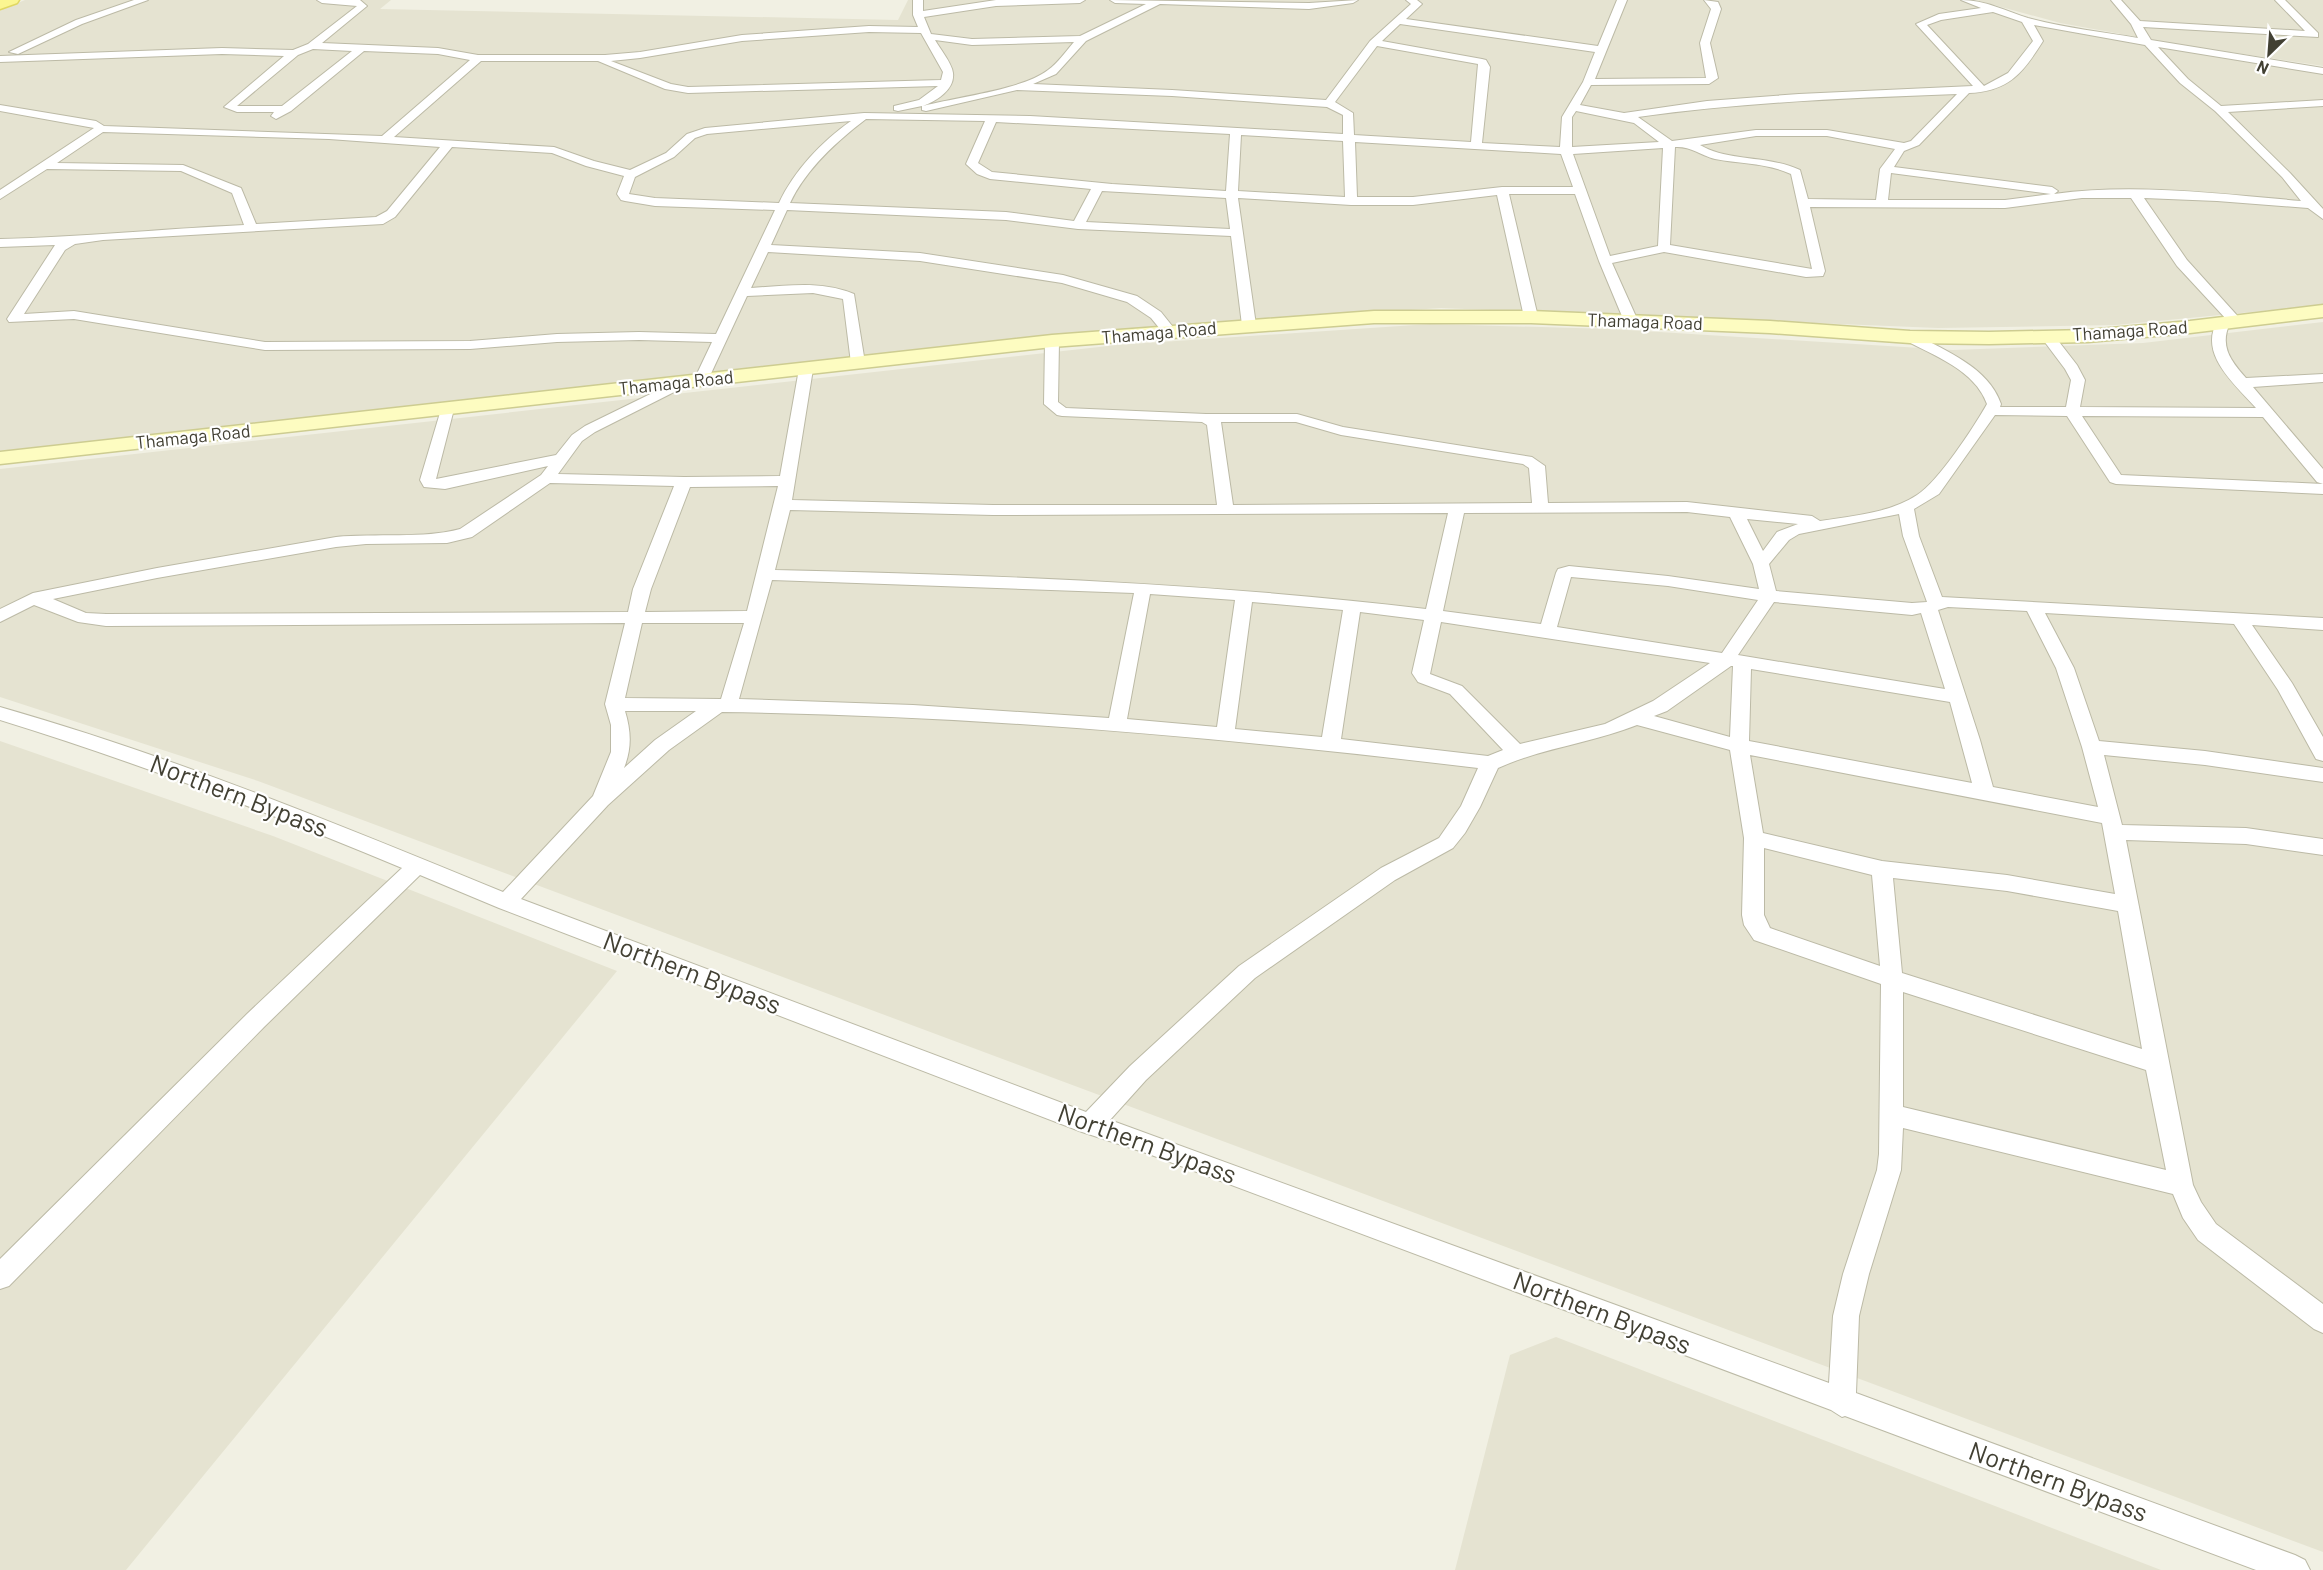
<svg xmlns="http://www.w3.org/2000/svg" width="2323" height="1570" font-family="Barlow,sans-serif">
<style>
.residential{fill:#e5e3d1}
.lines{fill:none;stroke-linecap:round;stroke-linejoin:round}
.minor-casing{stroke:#bcbaa6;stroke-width:2}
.secondary-casing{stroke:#cdcc91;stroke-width:3}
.primary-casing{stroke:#e0d762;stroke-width:3}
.minor{fill:#fff;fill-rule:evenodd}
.secondary{fill:#fdfcc1;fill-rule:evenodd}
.primary{fill:#fbf691;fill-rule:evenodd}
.labels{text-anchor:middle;stroke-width:4.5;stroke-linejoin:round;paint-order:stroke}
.far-street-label{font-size:18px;fill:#424033;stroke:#fff}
.near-street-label{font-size:26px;fill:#424033;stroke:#fff}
</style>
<rect width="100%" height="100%" fill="#f1f0e3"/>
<path class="residential" d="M25 0H391L380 9 898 20 908 0H1960L2047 26 2323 71V305L2116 325 1938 328 1441 308 1171 326 0 451V10Z
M1976 0H2323V66L2188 46 2060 23Z
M2323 322V1552L258 781 0 697V469L1117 345 1430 324 1611 329 1953 350 2143 343Z
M0 741 273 836 617 971 126 1570H0Z
M1556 1337 2161 1570H1455L1510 1355Z"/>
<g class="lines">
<g class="minor-casing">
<path id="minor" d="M134 0H148L82 24 18 54 9 52 76 20Z
M317 0H360L367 6 322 43 438 48 478 55H605L640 52 742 35 869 26 918 27 913 15V0H923V11L996 0H1085L1080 3 996 6 924 17 931 34 972 39 1080 36 1146 4 1115 3 1110 0 1309 3 1358 0 1353 3 1309 9 1160 4 1086 41 1056 74 1033 84 1172 90 1326 100 1370 41 1411 4 1406 0H1417L1422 4 1406 19 1598 46 1617 0H1627L1595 79 1706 78 1700 43 1711 9 1704 0 1718 2 1721 9 1710 43 1718 78 1709 84 1591 85 1580 105 1624 113 1707 101 1799 94 1973 86 1916 24 1939 14 1981 8 1961 0C1985 0 2006 11 2028 18 2064 28 2102 32 2138 38L2131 24 2111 0H2121L2140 21 2305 31 2275 0H2285L2318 33V37L2143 27 2151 40 2323 68V74L2158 47 2188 79 2221 106 2323 100V106L2228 112 2290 173 2323 209V219L2308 208 2217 201 2144 198 2187 260 2243 322 2236 326 2230 323C2219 346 2231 361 2246 378L2323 374V382L2253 387 2323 469V484L2317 482 2263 417 2082 416 2121 475 2323 484V494L2116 484 2110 482 2067 416 1995 415 1939 494 1914 509 1919 536 1942 597 2323 618V630L2252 625 2292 683 2323 737V761L2316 759 2278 690 2234 624 2045 613 2074 668 2099 741 2205 751 2323 768V782L2205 765 2104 755 2122 825 2246 828 2323 839V855L2246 844 2126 840 2193 1185 2201 1202 2216 1224 2323 1304V1333L2314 1329 2198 1240 2183 1218 2173 1194 1903 1128 1901 1170 1869 1274 1859 1316 1856 1393 2295 1555 2305 1560 2310 1570H2256L1845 1416 1842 1417 1831 1410 1146 1153 1082 1132 499 908 420 875 264 1027 9 1286 0 1289V1259L248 1013 402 868C270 813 136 762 0 720V707C172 756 338 824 503 892L593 796 611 752V725L605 704 625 623 106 626 78 622 34 605 0 622V609L33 593 157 568 336 537C375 533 424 539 460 529L541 475 548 466 445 489 424 487 420 480 442 406 447 405 454 409 436 479 556 455 572 435 585 426 681 379 686 380 688 383 686 386 595 432 582 441 558 474 684 477 780 476 799 369 806 365 813 369 792 500 993 505H1217L1207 425 1202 422 1062 416 1057 415 1044 404 1045 341 1052 337 1059 341 1058 402 1066 408 1206 414H1297L1343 427 1532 457 1545 466 1548 503 1687 502 1812 516 1820 521C1852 516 1890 513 1917 495 1938 482 1974 427 1987 404 1975 370 1934 356 1905 340L1903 337 1905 334H1915C1947 352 1988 367 2001 404L2000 407H2066L2071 380 2065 369 2041 337 2048 333 2053 334 2077 365 2085 380 2080 407 2256 408C2236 385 2197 354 2218 320H2227L2177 266 2131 198H2082L2005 208 1810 207 1825 271 1823 276 1806 277 1664 252 1612 263 1638 321 1631 325 1624 321 1599 261 1575 194H1509L1538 317 1531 321 1524 317 1497 195 1413 205H1351L1238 198 1256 325 1249 329 1242 325 1231 236 1078 229 1006 220 787 210 771 245 920 253 1063 275 1137 296 1161 312 1177 332 1175 335H1165L1151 318 1127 302 1062 283 920 261 768 252 751 288C786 286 821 280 854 294L865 363 858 367 851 363 843 299 813 293 747 296 708 380 701 384 694 380 712 342 639 340 557 342 470 349 265 350 74 319 9 322 7 319 55 245 0 247V239C81 237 162 229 244 225L232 193 181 171 47 169 0 199V190L94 128 0 111V105L96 121 104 126 382 136 470 60 438 54 364 51 291 111 276 119 271 116 274 112H237L224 107 284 56 222 54 0 62V56L222 48 293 50 308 44 357 6 322 3ZM1993 12 2022 22 2033 41 2008 73 1984 86 1927 25 1941 20ZM1400 24 1595 52 1583 82 1562 117 1560 147 1482 143 1490 67 1486 60 1482 59 1382 41ZM2034 25 2145 45 2180 83 2215 111 2282 177 2301 201C2220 194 2135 183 2054 194L2058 191 2052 187 1894 167 1904 151 1919 145 1969 93C2009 91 2023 73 2043 41ZM869 32 921 33 943 72 941 80 688 87 671 84 611 61 640 58 742 41ZM935 40 972 45 1074 42C1066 51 1058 63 1048 70 1022 90 956 97 923 106 936 101 955 90 953 73 952 63 940 49 935 40ZM1377 46 1478 64 1471 142 1354 135 1353 113 1335 102ZM313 49 352 51 282 106H237L298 55ZM481 61H598L665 89 688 93 938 86 919 100 894 106V110L898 111 922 106V110L926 111 1017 90 1172 96 1327 107 1343 115V134L1030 116 864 113 705 128 687 134 666 153 630 170 594 161 554 147 394 137ZM1957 94 1911 141 1904 143 1827 130H1756L1672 141 1638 117C1744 102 1850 98 1957 94ZM1576 111 1634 123 1659 142 1572 147V117ZM866 119 985 121 966 164 977 174 990 179 1091 189 1074 221 1006 212 790 203C806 169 837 141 866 119ZM851 121C822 141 794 171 779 203L655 198 629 194 635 177 674 157 695 138 707 134ZM996 122 1230 134 1226 191 1112 184 992 172 978 163ZM103 132 329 139 440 147 387 211 376 217 256 224 241 188 183 165 57 163ZM1241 135 1343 141 1345 197 1238 191ZM1756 136H1827L1895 149 1880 169 1876 200 1808 199 1800 170C1768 155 1729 162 1700 145ZM1355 142 1561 154 1573 187H1502L1413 197H1357ZM452 147 552 153 586 166 624 176 617 194 621 200 625 201 655 206 775 210 716 334 639 332 557 334 470 341 265 342 74 311 24 314 65 250 75 244 103 240 383 224 395 217ZM1675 147C1690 146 1700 155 1715 159 1741 164 1767 163 1791 174L1812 269 1670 245ZM1663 148 1658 246 1610 256 1573 154ZM1891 173 2051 194 2005 200H1888ZM1102 191 1226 198 1230 229 1086 222ZM1221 422H1296L1341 435 1523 464 1529 468 1532 503 1233 505ZM550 483 674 486 633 589 628 612 106 614 86 613 53 599 157 578 336 547 366 544 447 543 472 537ZM778 486 747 611 645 612 651 589 690 487ZM790 510 993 515 1448 513 1426 609C1210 583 993 575 775 570ZM1687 512 1730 517 1753 564 1759 589 1668 576 1569 566 1558 569 1556 573 1541 624 1443 611 1464 513ZM1899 514 1903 536 1927 602 1912 603 1776 591 1769 564 1789 540 1799 534ZM1747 519 1798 524 1777 532 1763 551ZM1571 577 1668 586 1758 600 1722 653 1557 627ZM772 580 1134 593 1109 718 913 705 739 699ZM1150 594 1235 600 1217 727 1127 719ZM1252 602 1343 610 1322 737 1235 729ZM1774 602 1912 615 1921 613 1945 689 1738 655ZM1948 607 2027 611 2056 668 2082 747 2098 807 1993 787 1980 740 1938 610ZM1360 612 1424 620 1412 673 1418 682 1450 694 1503 750 1488 756 1341 739ZM1441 622 1710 663 1653 701 1605 724 1520 744 1462 686 1430 674ZM642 623H744L721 699 625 698ZM1731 666H1733L1730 737 1654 716 1667 711ZM1751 669 1950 702 1972 783 1749 741ZM625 711H696L655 740 624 768C632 748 631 731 625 711ZM722 712C975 715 1227 738 1478 768L1461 806 1439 838 1381 868 1239 966 1130 1066 1086 1112 521 899 608 805 669 750ZM1637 725 1730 750 1744 838 1742 915 1744 925 1754 940 1881 984 1879 1154 1877 1170 1843 1274 1833 1316 1829 1383 1110 1120 1146 1080 1255 978 1395 880 1453 848 1465 833 1480 807 1498 768C1542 748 1592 743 1637 725ZM1750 755 2102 823 2115 894 2007 875 1882 861 1763 833ZM1764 848 1872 875 1880 966 1770 928 1764 915ZM1893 878 2007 891 2118 911 2142 1049 1902 973ZM1903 992 2146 1070 2166 1170 1903 1107Z"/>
</g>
<g class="secondary-casing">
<path id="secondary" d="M2323 305V317L2190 333 2088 342 1989 344 1910 343 1770 333 1531 323H1374L1052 347 0 464V452L1052 335 1374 311H1531L1770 321 1910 331 1989 332 2088 330 2190 321Z"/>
</g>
<g class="primary-casing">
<path id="primary" d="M0 0H19L17 3 0 9Z"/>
</g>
<use href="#minor" class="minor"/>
<use href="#secondary" class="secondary"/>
<use href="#primary" class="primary"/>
</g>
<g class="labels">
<g class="far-street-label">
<text transform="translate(1645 322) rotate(2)" y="6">Thamaga Road</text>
<text transform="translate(2130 331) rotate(-4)" y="6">Thamaga Road</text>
<text transform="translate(1159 333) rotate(-5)" y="6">Thamaga Road</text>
<text transform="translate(676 383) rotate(-6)" y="6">Thamaga Road</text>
<text transform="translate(193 437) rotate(-6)" y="6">Thamaga Road</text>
</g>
<g class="near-street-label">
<text transform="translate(239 796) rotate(21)" y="9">Northern Bypass</text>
<text transform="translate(692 973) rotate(21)" y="9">Northern Bypass</text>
<text transform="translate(1147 1144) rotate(20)" y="9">Northern Bypass</text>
<text transform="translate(1602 1313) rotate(21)" y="9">Northern Bypass</text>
<text transform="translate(2058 1482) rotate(20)" y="9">Northern Bypass</text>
</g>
</g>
<g transform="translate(2269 54) rotate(205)" stroke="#ffffff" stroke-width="4.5" paint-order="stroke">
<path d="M0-4.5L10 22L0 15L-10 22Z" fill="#424033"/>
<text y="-9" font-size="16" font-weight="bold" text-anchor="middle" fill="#424033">N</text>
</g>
</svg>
